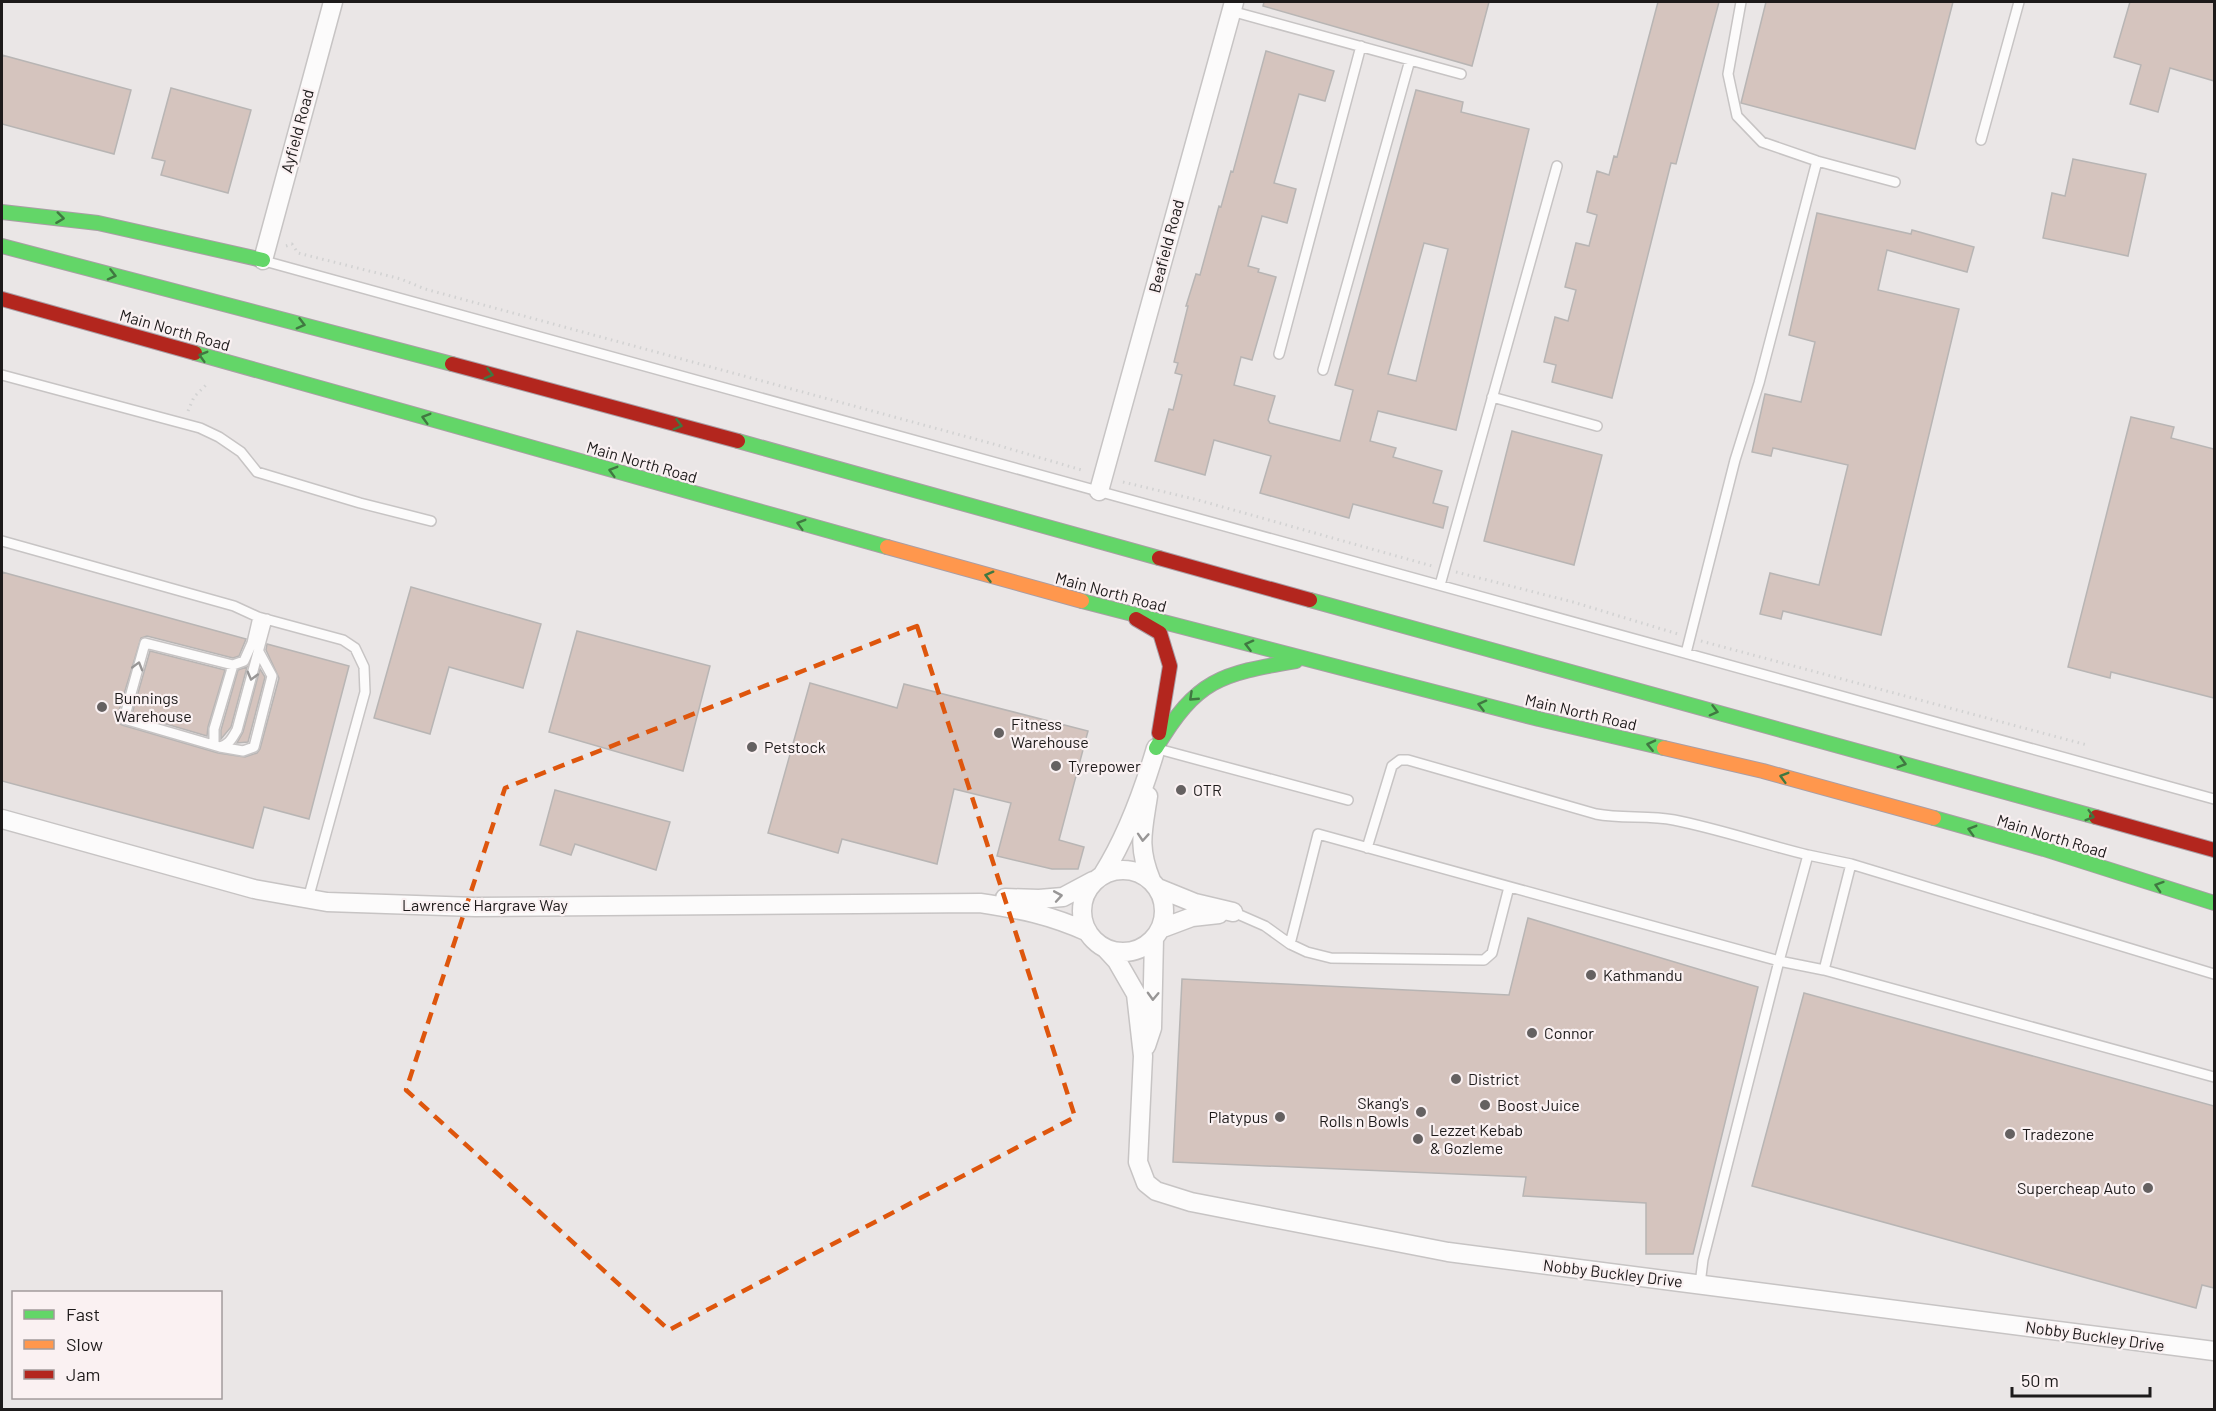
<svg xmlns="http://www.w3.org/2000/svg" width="2216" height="1411" font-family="Barlow,sans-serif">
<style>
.building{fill:#d5c4be;stroke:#b8b5b4;stroke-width:1.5;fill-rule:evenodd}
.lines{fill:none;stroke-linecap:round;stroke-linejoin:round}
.lane-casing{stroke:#c7c4c4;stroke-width:12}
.street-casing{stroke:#c7c4c4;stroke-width:21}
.fast-casing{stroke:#a99ea5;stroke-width:16}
.slow-casing{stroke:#a99ea5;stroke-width:16}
.jam-casing{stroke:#a99ea5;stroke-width:16}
.path{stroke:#d2d2d2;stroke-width:3;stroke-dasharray:1.5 4.5;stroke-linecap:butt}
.lane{stroke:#fcfbfb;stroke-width:9}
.street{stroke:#fcfbfb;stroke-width:18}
.fast{stroke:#63d668;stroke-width:14}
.slow{stroke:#ff974d;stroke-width:14}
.jam{stroke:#b3261e;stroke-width:14}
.oneway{stroke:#407841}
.oneway2{stroke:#989696}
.marked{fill:none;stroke:#de560d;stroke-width:4.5;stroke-dasharray:12 8;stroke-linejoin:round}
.poi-dot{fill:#656161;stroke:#faf1f2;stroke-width:2}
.labels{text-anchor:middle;stroke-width:4.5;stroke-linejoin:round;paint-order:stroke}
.street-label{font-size:16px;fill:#1d1a1a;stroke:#faf1f2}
.poi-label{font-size:16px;fill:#1d1a1a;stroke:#faf1f2;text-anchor:start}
</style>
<rect width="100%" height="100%" fill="#eae6e6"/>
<path class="building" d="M1264 2H1489L1472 66 1263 6Z
M1658 2H1719L1676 164 1671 163 1612 398 1552 382 1556 365 1544 362 1555 317 1568 321 1576 290 1565 287 1576 243 1589 246 1597 215 1587 212 1597 171 1609 175 1614 156 1617 157Z
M1766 2H1953L1915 149 1741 103Z
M2130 2H2214V81L2170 68 2158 112 2130 104 2141 65 2114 57Z
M1266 51 1334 71 1325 101 1299 94 1274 183 1296 189 1287 223 1262 216 1248 266 1259 269 1258 272 1276 277 1252 360 1241 357 1234 385 1275 396 1268 420 1270 423 1340 441 1353 390 1335 385 1416 90 1463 102 1461 112 1529 129 1456 430 1378 411 1370 441 1396 448 1393 457 1442 471 1433 503 1448 507 1443 528 1353 504 1349 518 1260 493 1271 456 1214 440 1205 475 1155 461 1169 409 1173 410 1182 375 1175 373 1178 363 1174 362 1188 306H1186L1196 274 1200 275 1219 206 1221 207 1231 171 1233 172ZM1424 243 1448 249 1416 381 1388 374Z
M2 55 131 90 114 154 2 124Z
M171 88 251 110 228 193 161 175 165 161 152 158Z
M2073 159 2146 174 2128 256 2043 238 2052 193 2065 196Z
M1817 213 1911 234 1912 230 1974 247 1967 272 1887 250 1878 290 1959 309 1881 635 1783 611 1781 619 1760 614 1770 573 1819 585 1848 465 1773 448 1771 456 1752 452 1765 394 1801 402 1815 342 1789 335Z
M2131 417 2174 427 2171 438 2214 449V698L2111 672 2110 678 2068 667Z
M1512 431 1602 455 1574 565 1484 541Z
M2 572 246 639 239 656 233 658 147 636 141 638 117 717 119 723 122 725 218 753 245 757 257 753 260 749 279 678 266 650 267 644 349 666 309 819 264 807 253 848 2 781Z
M411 587 541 624 523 688 449 667 430 734 374 718Z
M577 631 710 666 683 771 549 732Z
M150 651 225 670 208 727 207 736 132 714Z
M247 667 231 727 221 739V730L238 670Z
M260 669 265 677 248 742 237 743 243 732Z
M810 683 897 708 904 684 1088 731 1059 840 1084 847 1078 869H1052L997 856 1011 803 954 789 937 864 842 839 838 853 768 833Z
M555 790 670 822 656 870 575 844 571 855 540 845Z
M1528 918 1758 987 1693 1254H1646V1203L1523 1196 1526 1177 1173 1162 1182 979 1509 995Z
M1804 993 2214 1106V1288L2202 1285 2196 1308 1752 1186Z"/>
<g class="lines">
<g class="lane-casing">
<path id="lane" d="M1741 2 1728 74 1737 116 1762 142 1817 161 1895 182
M1231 11 1461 74
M1981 140 2019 2
M268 262 2214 799
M1279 354 1361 46
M1323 370 1410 60
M2 375 200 428 219 437 241 452 257 472 360 503 431 521
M1492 397 1597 426
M2 541 234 606 258 617 343 640 355 648 364 667 365 692 308 899
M1440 585 1557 166
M258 617 252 643 244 661 233 665 145 643 124 719 220 747C230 744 232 738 237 730L267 619
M1686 653 1735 460 1759 383 1817 161
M214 745V729L233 665
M220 747 243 751 254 747 272 676 259 652
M1162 750 1348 800
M1367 848 1392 766 1400 760H1408L1596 814C1622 819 1648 815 1674 820 1719 829 1763 844 1808 855
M1233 912 1265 926 1290 944 1318 834 1779 961 1703 1260 1700 1284
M1290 944 1307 952 1331 958 1484 960 1492 953 1509 887
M1824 970 1779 961 1808 855 1851 864
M2214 974 1851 864 1824 970 2214 1077"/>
</g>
<g class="street-casing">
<path id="street" d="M263 260 333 2
M1099 491 1234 2
M1148 796C1143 830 1137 846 1151 880
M2 819 254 889 327 902 475 907 980 903C1020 909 1050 915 1088 932
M1082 911a41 41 0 1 1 82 0a41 41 0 1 1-82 0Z
M1103 874C1127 836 1143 792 1156 748
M1158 888 1195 903 1233 912
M1005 898 1039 899 1063 897 1093 881
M1160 929 1192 917 1219 914
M1105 948 1117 961 1136 994 1143 1056 1138 1162 1146 1183 1156 1191 1191 1202 1448 1252 2214 1351
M1146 1046 1152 1028 1154 938"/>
</g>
<g class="fast-casing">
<path id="fast" d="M2 212 98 223 263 260
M2 246 452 364
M195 353 887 547
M738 441 1159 558
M1310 600 2096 817
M1082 601 1539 719 1664 748
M1156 748C1197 679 1220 674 1296 661
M1934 818 2044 849 2214 903"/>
</g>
<g class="slow-casing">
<path id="slow" d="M887 547 1082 601
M1664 748 1763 771 1934 818"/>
</g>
<g class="jam-casing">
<path id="jam" d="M2 299 195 353
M452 364 738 441
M1159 558 1310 600
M1136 619 1160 633 1170 666 1159 733
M2096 817 2214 850"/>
</g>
<path class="path" d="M286 246 292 244 298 253 401 279 425 289 997 445 1085 471
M188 411 194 397 208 383
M1123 482 1198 500 1432 566
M1456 572 1573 602 1678 634
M1701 641 2087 745"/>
<use href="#lane" class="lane"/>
<use href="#street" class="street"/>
<use href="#fast" class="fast"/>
<use href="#slow" class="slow"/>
<use href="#jam" class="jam"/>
</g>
<defs><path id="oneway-chevron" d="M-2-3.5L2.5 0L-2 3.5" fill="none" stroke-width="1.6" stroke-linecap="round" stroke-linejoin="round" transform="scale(1.5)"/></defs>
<g class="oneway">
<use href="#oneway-chevron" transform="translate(60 218) rotate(7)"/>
<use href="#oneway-chevron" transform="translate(112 275) rotate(14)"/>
<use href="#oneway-chevron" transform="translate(301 324) rotate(15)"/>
<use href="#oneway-chevron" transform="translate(203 356) rotate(-164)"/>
<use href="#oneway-chevron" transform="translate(489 374) rotate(15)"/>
<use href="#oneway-chevron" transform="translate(426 418) rotate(-164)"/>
<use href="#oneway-chevron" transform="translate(678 425) rotate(15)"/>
<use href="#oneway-chevron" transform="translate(613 471) rotate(-164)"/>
<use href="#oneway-chevron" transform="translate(801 524) rotate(-164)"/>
<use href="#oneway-chevron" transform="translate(989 576) rotate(-165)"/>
<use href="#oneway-chevron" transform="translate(1249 645) rotate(-166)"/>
<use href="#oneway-chevron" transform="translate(1193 697) rotate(137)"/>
<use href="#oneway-chevron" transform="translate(1482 705) rotate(-166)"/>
<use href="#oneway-chevron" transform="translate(1714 711) rotate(15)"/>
<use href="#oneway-chevron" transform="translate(1651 745) rotate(-167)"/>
<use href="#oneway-chevron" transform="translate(1902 763) rotate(16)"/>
<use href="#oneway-chevron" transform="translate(1784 777) rotate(-164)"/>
<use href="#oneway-chevron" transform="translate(2090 816) rotate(16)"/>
<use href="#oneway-chevron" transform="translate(1972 830) rotate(-164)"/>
<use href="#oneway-chevron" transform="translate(2159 886) rotate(-162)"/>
</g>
<g class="oneway2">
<use href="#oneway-chevron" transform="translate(138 666) rotate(-74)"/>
<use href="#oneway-chevron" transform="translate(252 676) rotate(105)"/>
<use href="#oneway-chevron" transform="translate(1143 837) rotate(94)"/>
<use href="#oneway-chevron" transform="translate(1058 896) rotate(-10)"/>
<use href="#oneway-chevron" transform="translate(1153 996) rotate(92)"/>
</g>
<path class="marked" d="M917 626 1075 1117 669 1330 406 1090 505 788Z"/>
<g class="poi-dot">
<circle cx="102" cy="707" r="6"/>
<circle cx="999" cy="733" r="6"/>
<circle cx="752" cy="747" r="6"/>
<circle cx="1056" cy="766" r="6"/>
<circle cx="1181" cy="790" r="6"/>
<circle cx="1591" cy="975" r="6"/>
<circle cx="1532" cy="1033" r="6"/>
<circle cx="1456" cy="1079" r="6"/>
<circle cx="1485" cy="1105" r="6"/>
<circle cx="1421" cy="1112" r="6"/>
<circle cx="1280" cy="1117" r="6"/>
<circle cx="2010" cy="1134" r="6"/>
<circle cx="1418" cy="1139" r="6"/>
<circle cx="2148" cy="1188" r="6"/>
</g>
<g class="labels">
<g class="street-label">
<text transform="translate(297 131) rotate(-75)" y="6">Ayfield Road</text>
<text transform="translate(1166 246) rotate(-75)" y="6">Beafield Road</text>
<text transform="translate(175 330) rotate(16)" y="6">Main North Road</text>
<text transform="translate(642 462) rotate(16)" y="6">Main North Road</text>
<text transform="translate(1111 592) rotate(15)" y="6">Main North Road</text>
<text transform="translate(1581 712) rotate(13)" y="6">Main North Road</text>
<text transform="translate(2052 836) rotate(17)" y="6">Main North Road</text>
<text x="485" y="911">Lawrence Hargrave Way</text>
<text transform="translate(1613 1273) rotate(7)" y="6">Nobby Buckley Drive</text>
<text transform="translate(2095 1336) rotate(8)" y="6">Nobby Buckley Drive</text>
</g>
<g class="poi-label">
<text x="114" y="704">Bunnings<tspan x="114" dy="18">Warehouse</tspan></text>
<text x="1011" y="730">Fitness<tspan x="1011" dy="18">Warehouse</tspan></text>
<text x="764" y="753">Petstock</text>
<text x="1068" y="772">Tyrepower</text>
<text x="1193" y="796">OTR</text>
<text x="1603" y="981">Kathmandu</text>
<text x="1544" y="1039">Connor</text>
<text x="1468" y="1085">District</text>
<text x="1409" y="1109" text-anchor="end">Skang's<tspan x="1409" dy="18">Rolls n Bowls</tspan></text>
<text x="1497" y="1111">Boost Juice</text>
<text x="1268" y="1123" text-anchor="end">Platypus</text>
<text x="1430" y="1136">Lezzet Kebab<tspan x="1430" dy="18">&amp; Gozleme</tspan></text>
<text x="2022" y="1140">Tradezone</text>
<text x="2136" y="1194" text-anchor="end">Supercheap Auto</text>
</g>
</g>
<rect width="2216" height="1411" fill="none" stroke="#1d1a1a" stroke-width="6"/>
<rect x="12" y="1291" width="210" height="108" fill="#faf1f2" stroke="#a29b9c" stroke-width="1.5"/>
<rect x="24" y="1310" width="30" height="9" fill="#63d668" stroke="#a29b9c" stroke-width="1.5"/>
<text x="66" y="1321" font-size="18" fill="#1d1a1a">Fast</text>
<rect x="24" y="1340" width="30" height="9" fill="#ff974d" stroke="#a29b9c" stroke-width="1.5"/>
<text x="66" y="1351" font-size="18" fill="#1d1a1a">Slow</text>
<rect x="24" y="1370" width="30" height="9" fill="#b3261e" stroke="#a29b9c" stroke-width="1.5"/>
<text x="66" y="1381" font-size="18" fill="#1d1a1a">Jam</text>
<path d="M2012 1387v9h138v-9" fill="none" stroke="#1d1a1a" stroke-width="3"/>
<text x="2021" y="1387" font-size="18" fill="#1d1a1a" stroke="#faf1f2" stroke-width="4.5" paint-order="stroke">50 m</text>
</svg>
